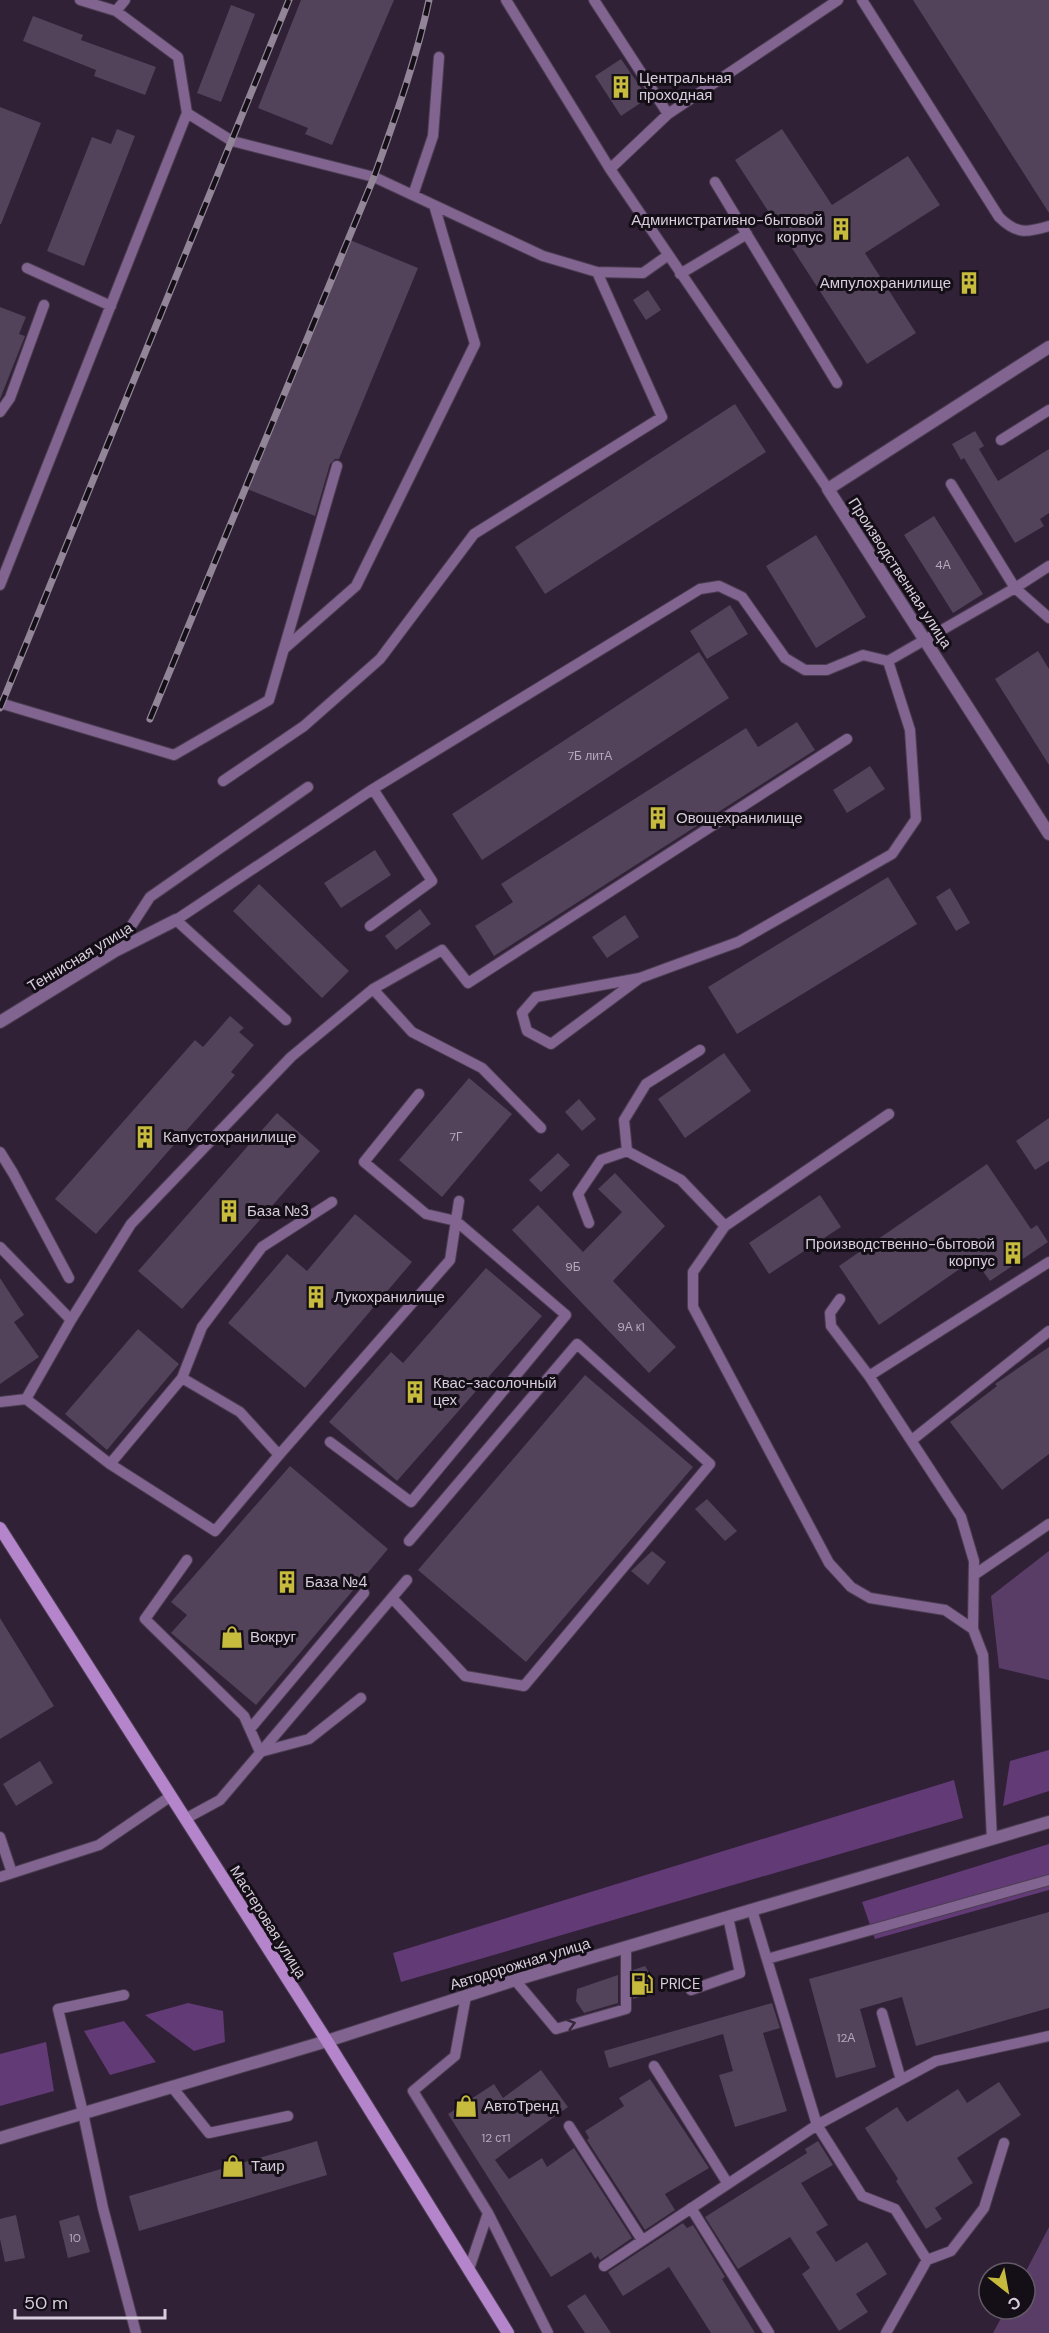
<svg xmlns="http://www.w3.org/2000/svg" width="1049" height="2333" font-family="'DM Sans',sans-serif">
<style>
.green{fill:#593d66}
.forest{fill:#623a75}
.building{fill:#52425a}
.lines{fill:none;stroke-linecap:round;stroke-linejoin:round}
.lane-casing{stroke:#4b3d51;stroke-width:12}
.street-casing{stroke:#4b3d51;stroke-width:14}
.secondary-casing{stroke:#4b3d51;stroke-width:14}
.lane{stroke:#81648f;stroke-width:10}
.street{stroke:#81648f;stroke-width:12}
.secondary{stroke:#b485cb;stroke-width:12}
.rail-casing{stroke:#918597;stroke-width:7}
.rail{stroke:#140e17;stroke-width:4.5;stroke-dasharray:14;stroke-linecap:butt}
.oneway{stroke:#35283b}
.labels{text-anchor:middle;stroke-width:6;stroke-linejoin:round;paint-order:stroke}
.number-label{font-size:12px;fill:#b6aabc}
.poi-label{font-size:15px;fill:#d7cddc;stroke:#140e17;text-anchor:start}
.street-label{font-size:15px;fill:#d7cddc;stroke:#140e17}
</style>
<rect width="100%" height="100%" fill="#302137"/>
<path class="green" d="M1049 1551V1680L999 1668 991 1596Z
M1049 2227V2333H993L1006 2309H1025V2273Z"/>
<path class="forest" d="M1049 1750V1791L1003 1806 1010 1761Z
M954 1780 963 1818 401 1982 393 1953Z
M1049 1844V1890L875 1939 862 1902Z
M188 2003 223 2011 225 2042 194 2051 145 2015Z
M124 2021 156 2062 110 2075 84 2031Z
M46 2042 54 2091 0 2106V2054Z"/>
<path class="building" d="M301 0H394L332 145 305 134 308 128 258 108Z
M913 0H1049V213Z
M231 5 255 14 221 102 197 93Z
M33 16 83 35 81 40 156 67 145 95 94 76 96 70 23 41Z
M621 59 648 98 621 116 595 76Z
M0 107 41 123 1 224H0Z
M117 129 135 136 84 266 47 251 92 137 111 144Z
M782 129 832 205 908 156 940 205 865 253 916 333 867 364 735 160Z
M350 240 418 268 339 459H335L330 464 315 516 247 489Z
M648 290 661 310 646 320 633 300Z
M0 307 26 317 19 334 25 336 0 399Z
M735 404 766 452 545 594 515 547Z
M975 431 984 446 979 449 998 481 1049 449V513L1040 519 1044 526 1015 543 964 458 961 460 952 444Z
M934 516 983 594 953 613 904 535Z
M816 535 866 617 816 648 766 566Z
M730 605 748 634 707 659 690 631Z
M1038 651 1049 669V765L995 679Z
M699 652 729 698 482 860 452 814Z
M797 722 815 750 494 956 475 926 513 902 501 884 746 728 758 747Z
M870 766 885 789 847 813 833 790Z
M375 850 391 875 341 908 324 883Z
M888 877 917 924 737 1034 708 987Z
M259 884 349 971 322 998 233 911Z
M950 888 970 923 956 931 936 897Z
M420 909 431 924 396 950 385 936Z
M625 915 639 937 607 958 592 937Z
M230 1016 244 1028 239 1032 254 1045 231 1072 235 1075 96 1234 55 1199 195 1040 203 1047Z
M724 1053 751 1091 685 1138 658 1099Z
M469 1078 512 1114 442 1197 399 1160Z
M579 1099 596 1119 582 1131 565 1112Z
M277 1113 320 1151 182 1309 138 1271Z
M1049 1118V1161L1035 1170 1016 1141Z
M558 1153 570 1165 541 1192 529 1180Z
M987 1164 1031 1229 1037 1225 1048 1242 990 1281 974 1259 879 1325 839 1266Z
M615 1173 665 1226 613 1281 676 1347 649 1373 512 1230 538 1205 583 1252 622 1212 598 1189Z
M820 1195 841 1227 769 1274 749 1243Z
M355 1214 412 1262 305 1388 228 1323 287 1254 307 1271Z
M486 1268 542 1316 397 1481 329 1422 391 1352 403 1363Z
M0 1278 24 1315 14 1322 39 1357 0 1384Z
M138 1329 179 1364 107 1450 65 1414Z
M1049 1347V1454L1002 1490 950 1422 997 1386 995 1384Z
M585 1375 693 1467 526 1662 418 1570Z
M290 1466 388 1549 256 1705 171 1633 187 1615 171 1602Z
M707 1499 737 1531 725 1541 695 1509Z
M652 1551 666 1562 648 1585 631 1571Z
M0 1618 54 1706 0 1739Z
M40 1761 53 1783 16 1806 3 1784Z
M1049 1912V2008L916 2046 902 1997 860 2009 876 2067 836 2078 809 1979Z
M645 1966 654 1981 652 1993 633 1999V1970Z
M618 1975V2003L584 2013 576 2001 577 1989Z
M772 2003 780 2028 763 2033 787 2111 735 2127 719 2075 733 2071 723 2034 609 2068 604 2051Z
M541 2070 568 2107 495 2160 509 2179 542 2158 547 2167 574 2148 632 2238 600 2260 598 2256 595 2259 591 2252 551 2277 448 2114 494 2084 503 2098Z
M650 2079 709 2168 665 2194 675 2210 645 2230 587 2140 589 2138 585 2131 624 2106 619 2098Z
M999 2082 1021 2115 957 2158 973 2183 935 2208 942 2219 926 2229 896 2181 898 2179 865 2128 897 2107 907 2122 958 2089 967 2103Z
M317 2141 327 2175 139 2231 129 2196Z
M818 2141 833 2165 801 2183 828 2225 816 2232 836 2262 867 2242 887 2274 856 2294 868 2312 839 2331 802 2274 810 2268 790 2237 738 2269 705 2217 807 2153 805 2149Z
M16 2215 25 2258 5 2262 0 2239V2219Z
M79 2215 90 2252 68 2258 59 2221Z
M683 2223 687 2228 693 2225 725 2277 722 2279 755 2333H711L669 2267 623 2296 608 2272Z
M585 2294 611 2333H585L567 2306Z"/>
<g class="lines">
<g class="lane-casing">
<path id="lane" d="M506 0 610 169
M594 0 668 114
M862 0 999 217C1016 234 1026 233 1049 226
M116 11 125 0
M187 113 232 141 374 177 543 256 597 272 643 273 667 256
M715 182 837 383
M413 195 433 136 439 57
M27 268 111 306
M680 274 747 234
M0 412 10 398 44 305
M1001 440 1049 410
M951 484 1015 588 1049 618
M828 489 610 169 668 114 838 0
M0 585 187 113 178 57 116 11 80 0
M284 649 356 586 475 344 434 205
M888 661 1015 588 1049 566
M0 703 174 755 269 700 337 466
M223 781 304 726 380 659 474 534 662 417 597 272
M370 926 432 881 373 789
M115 951 150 897 308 787
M373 989 412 1032 482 1068 541 1128
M286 1020 176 920 373 789 700 589 719 586 742 597 785 658 805 670H827L863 655 888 661 910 730 916 819 892 854 738 942 640 978 551 1044 527 1031 522 1013 536 997 640 978
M889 1114 725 1226 693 1272V1307L829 1563 851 1587 870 1598 945 1610 973 1629 983 1655 992 1839
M627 1151 624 1120 646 1084 700 1050
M0 1152 13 1173 69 1278
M589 1223 578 1194 601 1160 627 1151 681 1180 725 1226
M0 1247 71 1320
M840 1299 830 1313 831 1326 869 1376 961 1517 974 1561 973 1629
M869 1376 1049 1262
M182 1378 240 1412 279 1455
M26 1399 71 1320 131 1224 291 1057 373 989 442 950 468 983 847 739
M0 1402 26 1399 110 1464 182 1378 202 1327 262 1247 332 1202
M912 1440 1049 1331
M330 1442 411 1502 566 1315 456 1221 426 1214 364 1162 419 1094
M110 1464 215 1531 279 1455 450 1260 459 1201
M187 1560 145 1619 244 1716 260 1752 309 1739 361 1698
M974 1575 1049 1524
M392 1598 465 1676 524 1686 710 1464 577 1344 409 1541
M250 1729 364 1593
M185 1819 220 1800 407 1580
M0 1837 12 1873
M0 1877 99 1845 171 1796
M752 1910 817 2125 862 2196 895 2209 927 2260 886 2333
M767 1959 1049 1880
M515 1980 556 2029 626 2009V1947
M691 1990 740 1973 728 1917
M124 1995 58 2009 83 2113 103 2208 136 2333
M466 1996 455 2056 413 2091 488 2213 469 2269
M882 2013 901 2080
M654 2066 728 2184
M172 2087 209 2133 288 2116
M569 2126 642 2240
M691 2208 769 2333
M488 2213 548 2333
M927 2260 951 2251 984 2208 1004 2143
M604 2266 817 2125 936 2061 1049 2036"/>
</g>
<g class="street-casing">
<path id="street" d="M1049 347 828 489 1049 834
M0 1022 115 951 176 920
M0 2138 327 2041 515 1980 1049 1822"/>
</g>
<g class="secondary-casing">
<path id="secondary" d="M0 1528 327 2041 508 2333"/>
</g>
<use href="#lane" class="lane"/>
<use href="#street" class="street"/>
<use href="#secondary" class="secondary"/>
<g class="rail-casing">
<path id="rail" d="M0 708 289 0
M150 719 374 177C395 118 416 61 429 0"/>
</g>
<use href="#rail" class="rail"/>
</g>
<defs><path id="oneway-chevron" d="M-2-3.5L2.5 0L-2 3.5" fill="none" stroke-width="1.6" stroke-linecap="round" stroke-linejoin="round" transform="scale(1.5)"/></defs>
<use class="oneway" href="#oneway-chevron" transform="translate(571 2024) rotate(-16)"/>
<defs>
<g id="building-bare" transform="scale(1.8)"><path d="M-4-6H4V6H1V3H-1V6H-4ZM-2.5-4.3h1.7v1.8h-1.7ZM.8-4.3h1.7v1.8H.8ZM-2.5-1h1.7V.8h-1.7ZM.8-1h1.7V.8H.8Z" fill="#c6bb3c" stroke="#140e17" stroke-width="2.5" paint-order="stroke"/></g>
<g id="shop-bare" transform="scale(1.8)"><path d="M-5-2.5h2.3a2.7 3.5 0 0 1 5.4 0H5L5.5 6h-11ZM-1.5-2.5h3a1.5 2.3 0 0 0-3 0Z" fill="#c6bb3c" stroke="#140e17" stroke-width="2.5" paint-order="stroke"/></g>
<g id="fuel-bare" transform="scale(1.8)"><path d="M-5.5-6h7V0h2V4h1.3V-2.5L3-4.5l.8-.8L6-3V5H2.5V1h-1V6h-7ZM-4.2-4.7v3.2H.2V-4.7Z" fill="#c6bb3c" stroke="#140e17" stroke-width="2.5" paint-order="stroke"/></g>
</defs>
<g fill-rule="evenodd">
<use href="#building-bare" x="621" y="87"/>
<use href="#building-bare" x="841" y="229"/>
<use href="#building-bare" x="969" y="283"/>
<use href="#building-bare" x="658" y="818"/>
<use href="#building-bare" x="145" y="1137"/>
<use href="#building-bare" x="229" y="1211"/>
<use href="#building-bare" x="1013" y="1253"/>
<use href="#building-bare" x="316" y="1297"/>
<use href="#building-bare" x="415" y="1392"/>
<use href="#building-bare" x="287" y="1582"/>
<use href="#shop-bare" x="232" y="1637"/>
<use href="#fuel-bare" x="642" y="1984"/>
<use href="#shop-bare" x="466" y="2106"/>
<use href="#shop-bare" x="233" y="2166"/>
</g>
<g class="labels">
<g class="number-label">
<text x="943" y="569">4А</text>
<text x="590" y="760">7Б литА</text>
<text x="456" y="1141">7Г</text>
<text x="573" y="1271">9Б</text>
<text x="631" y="1331">9А к1</text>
<text x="846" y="2042">12А</text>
<text x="496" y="2142">12 ст1</text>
<text x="75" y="2242">10</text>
</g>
<g class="poi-label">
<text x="639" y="83">Центральная<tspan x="639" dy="17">проходная</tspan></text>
<text x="823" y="225" text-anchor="end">Административно-бытовой<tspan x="823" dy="17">корпус</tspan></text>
<text x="951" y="288" text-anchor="end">Ампулохранилище</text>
<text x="676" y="823">Овощехранилище</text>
<text x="163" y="1142">Капустохранилище</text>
<text x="247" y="1216">База №3</text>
<text x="995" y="1249" text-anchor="end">Производственно-бытовой<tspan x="995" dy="17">корпус</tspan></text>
<text x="334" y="1302">Лукохранилище</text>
<text x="433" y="1388">Квас-засолочный<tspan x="433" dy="17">цех</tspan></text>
<text x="305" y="1587">База №4</text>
<text x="250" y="1642">Вокруг</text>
<text x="660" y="1989">PRICE</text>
<text x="484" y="2111">АвтоТренд</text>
<text x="251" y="2171">Таир</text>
</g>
<g class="street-label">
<text transform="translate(900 573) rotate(57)" y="5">Производственная улица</text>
<text transform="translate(80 957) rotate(-31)" y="5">Теннисная улица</text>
<text transform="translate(268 1922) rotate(58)" y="5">Мастеровая улица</text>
<text transform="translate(520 1964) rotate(-17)" y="5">Автодорожная улица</text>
</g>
</g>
<g transform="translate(1007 2291) rotate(149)"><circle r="28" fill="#140e17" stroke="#625a66" stroke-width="1.5"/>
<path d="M0-4.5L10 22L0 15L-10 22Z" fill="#c6bb3c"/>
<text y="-9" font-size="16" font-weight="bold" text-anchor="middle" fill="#d7cddc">С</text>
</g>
<path d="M15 2309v9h150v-9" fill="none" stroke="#d7cddc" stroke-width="3"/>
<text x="24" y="2309" font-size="18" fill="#d7cddc" stroke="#140e17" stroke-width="4.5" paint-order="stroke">50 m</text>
</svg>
